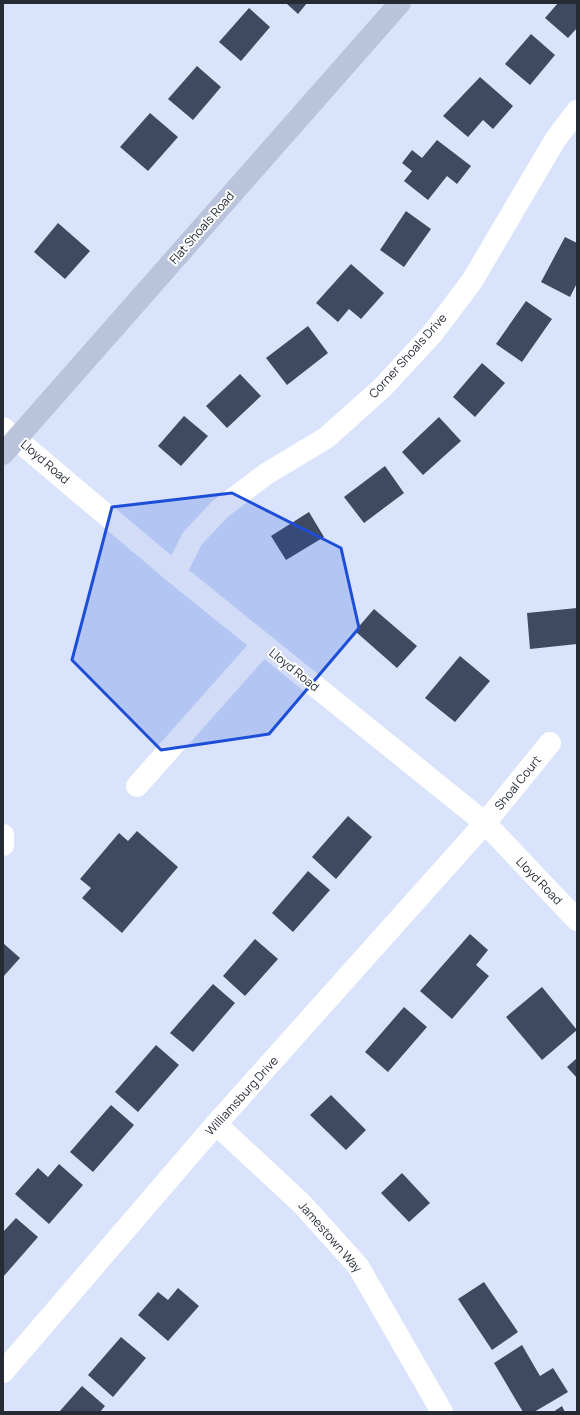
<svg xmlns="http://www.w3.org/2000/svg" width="580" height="1415" font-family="Manrope,sans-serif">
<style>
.building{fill:#3f4960}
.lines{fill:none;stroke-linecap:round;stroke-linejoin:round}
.minor{stroke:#fff;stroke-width:22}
.major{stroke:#b9c4dc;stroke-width:22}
.marked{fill:#1d4ed8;fill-opacity:0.2;stroke:#1d4ed8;stroke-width:3;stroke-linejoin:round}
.labels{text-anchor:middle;stroke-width:4;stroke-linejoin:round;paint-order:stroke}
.street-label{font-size:12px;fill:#252a35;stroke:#fff}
</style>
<rect width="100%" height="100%" fill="#d9e3fb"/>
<path class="building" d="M286 3H307L298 14Z
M558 3H577V28L568 38 545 18Z
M249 8 270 27 241 61 219 42Z
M531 34 555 55 530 85 505 64Z
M197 66 221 87 193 120 168 99Z
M480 77 513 106 493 129 483 120 468 137 443 116Z
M150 113 178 137 148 171 120 147Z
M437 140 471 166 457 184 447 176 428 200 404 181 412 171 402 163 412 150 422 158Z
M406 211 431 229 404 267 380 250Z
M58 223 90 251 65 279 34 252Z
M565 237 577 243V283L570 297 541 282Z
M351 264 384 293 361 319 349 309 338 322 316 303Z
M526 301 552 319 522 362 496 344Z
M308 326 328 353 287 385 266 358Z
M482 363 505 383 475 417 453 397Z
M240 374 261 396 227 428 206 406Z
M184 416 208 436 181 466 158 446Z
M439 417 461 441 423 475 402 452Z
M385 466 404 493 364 523 344 497Z
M309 512 324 537 286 560 271 536Z
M577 608V644L530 649 527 613Z
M374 609 417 646 397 668 355 631Z
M460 656 490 681 455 722 425 698Z
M348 816 372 837 336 879 312 857Z
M137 831 178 867 122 933 82 898 91 888 80 879 119 833 128 841Z
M308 871 330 890 293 932 272 913Z
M470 934 488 950 476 965 489 976 452 1019 420 991Z
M255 939 278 959 245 996 223 976Z
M3 943 20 958 3 977Z
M213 984 235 1003 193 1052 170 1033Z
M542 987 577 1030 542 1060 506 1017Z
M404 1007 427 1027 388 1072 365 1052Z
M156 1045 179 1065 138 1112 115 1092Z
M577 1058V1078L567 1067Z
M331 1095 366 1130 346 1150 310 1115Z
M111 1105 134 1125 93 1172 70 1152Z
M59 1164 83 1185 49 1224 15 1194 38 1168 48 1177Z
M402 1173 430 1203 409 1222 381 1193Z
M16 1218 38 1237 3 1277V1232Z
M484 1282 518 1332 492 1350 458 1299Z
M178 1288 199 1306 168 1341 138 1315 158 1292 168 1300Z
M121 1337 146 1358 113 1397 88 1375Z
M522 1345 540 1376 553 1368 568 1392 534 1412H523L494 1363Z
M82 1386 105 1406 100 1412H59Z
M562 1406 565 1412H553Z"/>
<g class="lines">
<path class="minor" d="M3 428 175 573 485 823 577 920
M175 573 192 539 220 509 266 474 326 438 382 388 432 334 472 281 555 140 577 111
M137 786 263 644
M3 835V845
M216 1124 302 1204 358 1266 442 1412
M3 1372 216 1124 485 823 550 743"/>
<path class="major" d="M3 454 400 3"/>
</g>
<path class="marked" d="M232 493 341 548 359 628 269 734 161 750 72 660 112 507Z"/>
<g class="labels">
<g class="street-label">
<text transform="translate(202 228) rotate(-49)" y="4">Flat Shoals Road</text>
<text transform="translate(408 356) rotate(-48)" y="4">Corner Shoals Drive</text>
<text transform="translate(45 462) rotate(41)" y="4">Lloyd Road</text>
<text transform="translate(294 670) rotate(39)" y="4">Lloyd Road</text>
<text transform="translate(518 783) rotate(-51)" y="4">Shoal Court</text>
<text transform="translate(539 881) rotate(46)" y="4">Lloyd Road</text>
<text transform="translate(242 1096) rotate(-48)" y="4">Williamsburg Drive</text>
<text transform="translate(330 1237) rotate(49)" y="4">Jamestown Way</text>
</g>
</g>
<rect width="580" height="1415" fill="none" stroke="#252a35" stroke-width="8"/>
</svg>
